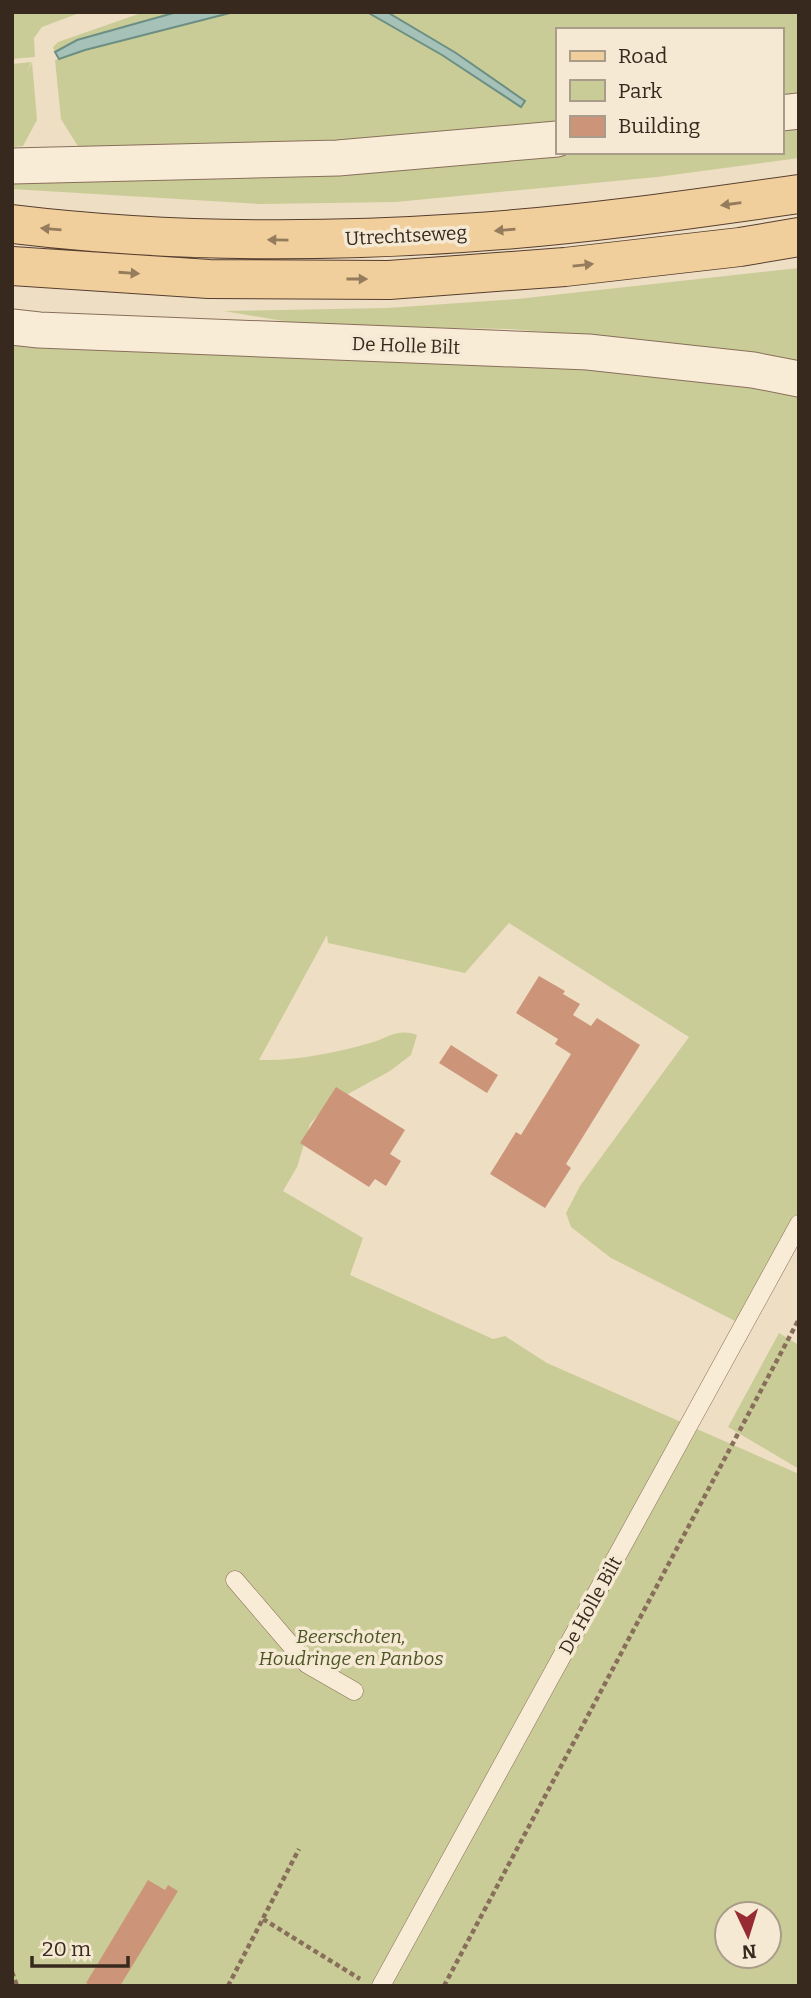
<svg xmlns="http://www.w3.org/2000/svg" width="811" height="1998" font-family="Bitter,serif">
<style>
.green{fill:#cacc98;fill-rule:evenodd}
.water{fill:#a6c1b7;stroke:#6c8f84;stroke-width:2}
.building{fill:#cc957a}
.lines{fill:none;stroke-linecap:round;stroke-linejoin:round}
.lane-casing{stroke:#886f5a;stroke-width:19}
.street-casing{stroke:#886f5a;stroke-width:37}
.primary-casing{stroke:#563e2f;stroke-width:40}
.path{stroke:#886f5a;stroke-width:4.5;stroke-dasharray:5 3.5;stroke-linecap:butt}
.lane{stroke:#f9ecd7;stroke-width:18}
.street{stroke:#f9ecd7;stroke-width:35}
.primary{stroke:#f1cf9c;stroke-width:38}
.oneway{fill:#947c5d}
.labels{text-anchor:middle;stroke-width:7;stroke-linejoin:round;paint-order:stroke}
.street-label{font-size:19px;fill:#38291e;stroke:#f5e9d3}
.park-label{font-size:19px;font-style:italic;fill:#4c5525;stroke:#f5e9d3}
</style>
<rect width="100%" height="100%" fill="#eedec4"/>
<path class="green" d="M12 12H82L42 27 34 38 35 57 12 59Z
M144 12H177L77 40 55 52 53 47 58 42Z
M234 12H367L442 55 521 107 525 101 456 53 387 12H799V97L781 99V30H557V124L278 146 79 148 61 119 55 60 85 50Z
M31 62 27 72 32 62 37 120 23 146 12 147V64Z
M799 123V158L657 177 396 202 260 204 12 189V177L560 152H781V125Z
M799 268V361L647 341 511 329 391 327 295 323 224 311 387 308 517 299Z
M12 339 502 359 799 391V1227L745 1326 611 1258 571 1227 566 1213 580 1186 689 1037 509 923 465 973 328 943 327 935 259 1060C295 1061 335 1053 370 1043 389 1038 397 1028 417 1035L411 1055 390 1071 326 1106 310 1124 297 1167 283 1191 363 1238 350 1275 493 1339 505 1336 547 1363 799 1474V1986H12ZM727 1914H769V1956H727Z
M779 1333 799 1345V1469L728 1427Z"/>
<path class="water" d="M177 12H234L85 50 59 59 55 52 77 40Z
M367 12H387L456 53 525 101 521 107 442 55Z"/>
<path class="building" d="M539 976 565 991 563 994 580 1004 573 1015 591 1026 597 1018 640 1045 566 1164 571 1168 545 1208 490 1174 516 1132 521 1135 571 1054 555 1044 558 1039 516 1013Z
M451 1045 498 1075 487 1093 439 1063Z
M336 1087 405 1130 390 1154 401 1161 386 1186 375 1179 369 1187 300 1143Z
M148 1880 165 1890 168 1885 178 1891 120 1986H92L86 1983Z"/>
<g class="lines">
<g class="lane-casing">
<path id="lane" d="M235 1580 307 1664 354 1691
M381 1986 799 1224"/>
</g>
<g class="street-casing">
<path id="street" d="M781 113 799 111
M12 166 338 158 557 139
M12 327 39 330 588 352 753 370 799 379"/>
</g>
<g class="primary-casing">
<path id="primary" d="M12 224C161 242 312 243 462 233 575 226 687 210 799 194
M12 266 209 279 389 280 565 267 740 247 799 237"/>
</g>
<path class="path" d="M263 1919 360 1979
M12 1972 17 1986
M228 1986 299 1849
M444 1986 799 1319"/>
<use href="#lane" class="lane"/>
<use href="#street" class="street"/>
<use href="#primary" class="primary"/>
</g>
<defs><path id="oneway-solid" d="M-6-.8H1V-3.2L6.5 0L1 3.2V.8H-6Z" transform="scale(1.75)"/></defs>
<g class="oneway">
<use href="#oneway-solid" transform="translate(731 204) rotate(172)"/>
<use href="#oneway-solid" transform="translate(51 229) rotate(-175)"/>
<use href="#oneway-solid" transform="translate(505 230) rotate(175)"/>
<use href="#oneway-solid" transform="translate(278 240) rotate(-179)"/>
<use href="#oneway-solid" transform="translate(583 265) rotate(-6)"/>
<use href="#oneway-solid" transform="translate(129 273) rotate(4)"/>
<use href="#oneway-solid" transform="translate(357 279)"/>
</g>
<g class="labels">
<g class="street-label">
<text transform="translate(406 235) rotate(-3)" y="7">Utrechtseweg</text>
<text transform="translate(406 345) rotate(2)" y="7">De Holle Bilt</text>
<text transform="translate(590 1605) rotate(-61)" y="7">De Holle Bilt</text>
</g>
<g class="park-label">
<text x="351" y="1643">Beerschoten,<tspan x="351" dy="22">Houdringe en Panbos</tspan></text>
</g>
</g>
<rect width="811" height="1998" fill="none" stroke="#38291e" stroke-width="28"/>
<rect x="556" y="28" width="228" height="126" fill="#f5e9d3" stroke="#a99c8b" stroke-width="2"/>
<rect x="570" y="51" width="35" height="10" fill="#f1cf9c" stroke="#a99c8b" stroke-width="2"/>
<text x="618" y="63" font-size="21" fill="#38291e">Road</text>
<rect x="570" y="80" width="35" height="21" fill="#cacc98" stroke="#a99c8b" stroke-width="2"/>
<text x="618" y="98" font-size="21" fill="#38291e">Park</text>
<rect x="570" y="116" width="35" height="21" fill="#cc957a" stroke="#a99c8b" stroke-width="2"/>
<text x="618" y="133" font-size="21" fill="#38291e">Building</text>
<g transform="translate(748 1935) rotate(176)"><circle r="33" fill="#f5e9d3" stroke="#a99c8b" stroke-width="2"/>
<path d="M0-5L12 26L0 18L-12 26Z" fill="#972b34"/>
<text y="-10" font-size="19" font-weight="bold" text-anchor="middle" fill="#38291e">N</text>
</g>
<path d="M32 1956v10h96v-10" fill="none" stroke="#38291e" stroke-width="3.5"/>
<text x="42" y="1956" font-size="21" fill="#38291e" stroke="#f5e9d3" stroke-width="5" paint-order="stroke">20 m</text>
</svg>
